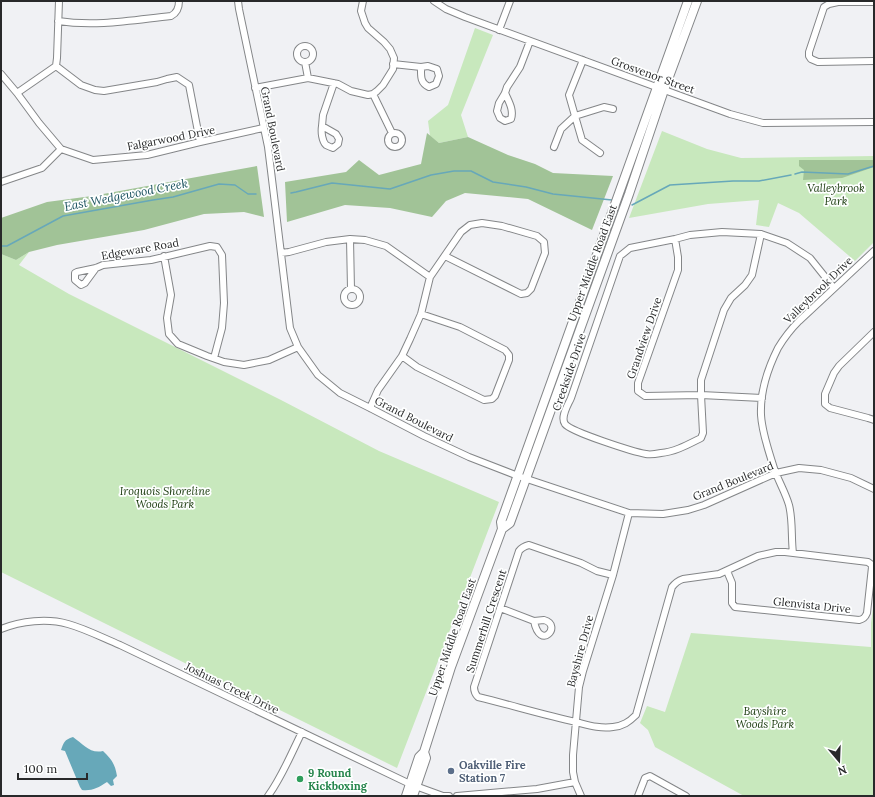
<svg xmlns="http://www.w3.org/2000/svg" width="875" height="797" font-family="Lora,serif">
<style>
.green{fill:#c8e8bd}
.forest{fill:#a1c397}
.water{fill:#67a8b9}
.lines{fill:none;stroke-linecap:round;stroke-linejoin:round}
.stream{stroke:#67a8b9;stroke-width:1.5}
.minor-casing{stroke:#848688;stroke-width:8}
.major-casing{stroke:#848688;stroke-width:10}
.minor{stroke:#fff;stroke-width:6}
.major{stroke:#fff;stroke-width:8}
.service-dot{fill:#5c6f8a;stroke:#feffff;stroke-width:1.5}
.leisure-dot{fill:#2e9e5b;stroke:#feffff;stroke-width:1.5}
.labels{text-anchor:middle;stroke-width:3.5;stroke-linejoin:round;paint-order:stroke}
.street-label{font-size:11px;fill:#28292a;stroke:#feffff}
.park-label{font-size:11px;font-style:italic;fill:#163709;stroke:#feffff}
.service-label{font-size:11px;font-weight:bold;fill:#4e5e75;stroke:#feffff;text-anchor:start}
.leisure-label{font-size:11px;font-weight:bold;fill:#27864d;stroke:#feffff;text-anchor:start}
.water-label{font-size:12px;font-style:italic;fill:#174f5c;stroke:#feffff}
</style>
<rect width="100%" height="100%" fill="#f0f1f4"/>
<path class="green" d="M475 28 493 35 461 115 468 137 439 143 430 136 428 121 448 105Z
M662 131 707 149 741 158 874 156V242L855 261 799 213 778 203 769 227 756 225 759 200 708 204 629 218Z
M29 252 19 265 69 294 281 400 379 451 499 502 397 768 1 572V254L16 260Z
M874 601V796H744L655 747 648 730 640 723 647 706 665 712 691 633 871 647V623Z"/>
<path class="forest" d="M427 133 439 143 468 137 508 155 535 164 553 173 613 176 592 230 528 199 465 193 446 201 432 217 390 208 345 205 287 222 285 182 346 172 359 160 379 175 421 164Z
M799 160H874V167L842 178 803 180 804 170 799 166Z
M257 166 264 217 244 212 204 214 144 230 57 245 29 252 16 260 1 254V218L47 202 92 196Z"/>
<path class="water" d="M73 737C83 744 90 754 103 751 112 760 115 764 117 776L113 780 114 785 111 786 107 782C98 788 92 791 82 790L80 787 65 751 61 750C64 742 64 740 73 737Z"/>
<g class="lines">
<path class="stream" d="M795 174 802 172 848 174 874 166
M291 193 296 192 332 183 390 189 431 175 454 171H471L493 182 526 187 553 194 612 200
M632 205 670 185 733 181H759L791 175
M1 246H7L63 216 153 200 173 197 219 184 235 185 248 194H256"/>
<g class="minor-casing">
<path id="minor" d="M238 1 239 9 268 147 271 171 290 328 298 347 318 375 340 393 370 408 424 436 469 457 518 476 629 513 663 514 688 510 704 505 776 473 799 468 821 470 851 478 874 489
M434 1 446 9 465 17 730 114 763 123 874 122
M874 2H838L829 4 824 7 809 52V56L811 59 818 62 874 61
M58 21C96 27 133 20 171 16 177 13 179 8 179 1
M499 30 510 1
M297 54a8 8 0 1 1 16 0a8 8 0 1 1-16 0Z
M583 60 569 95 575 116 582 140 600 153
M305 62 308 78
M393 64 421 67 428 66 437 69 439 76 436 84 429 87C420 83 421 76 421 67
M56 66 81 85 95 90 104 91 157 82 167 79 177 77 189 85 200 142
M1 74 17 93 39 123 61 149 93 160 147 155 200 142 263 128
M255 88 308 78 338 84 351 91 368 95 373 94 377 91 383 85 393 69 394 58 390 49 384 42 368 28 365 23 361 11 363 1
M17 93 56 66 57 58 59 1
M505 93C509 102 514 110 511 119L505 121 500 118 497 111 499 103 505 93 507 87 520 67 530 41
M373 94 392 133
M322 126 336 134 339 139 338 144 333 148C330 147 328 146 326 145 322 141 321 132 322 126Z
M322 126 323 115 334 83
M388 140a7 7 0 1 1 14 0a7 7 0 1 1-14 0Z
M554 147 561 129 575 116 604 107 613 109
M1 182 42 168 61 149
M761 234 752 275 745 285 731 298 724 310 701 380V395L703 433 701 438C689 444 675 452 661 453 656 454 650 455 646 454 634 452 571 432 565 424 560 417 568 405 571 398L620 256 630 248 675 239 690 235 722 232 761 234 787 243 810 258 834 288
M350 239 351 289
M675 239 678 257V270L638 383V391L645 396 701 395 762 398
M281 253 289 252 326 242 350 239 365 240 386 246 430 277
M164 256 171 295 167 318 169 334 178 344 207 356 224 362 244 365 269 360 298 347
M96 268 85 283 81 285 75 280V273L77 272 96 268 103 265 151 260 210 246 217 247 222 255 224 303 222 328 214 358
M344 297a8 8 0 1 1 16 0a8 8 0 1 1-16 0Z
M874 332 839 366 834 373 825 394V404L830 408 868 418 874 420
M402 356 417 367 484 400 492 399 495 396 509 360V355L505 350 460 327 421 314
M370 408 378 390 402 356 410 339 421 314 430 277 461 232 470 225 482 223 502 226 537 236 544 242 545 253 531 289 527 293 521 294 445 256
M793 553C791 537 793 521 789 505 785 491 777 479 773 465 768 449 762 432 761 415 760 392 768 368 778 348 784 338 791 329 799 321L874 251
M613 575 597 571 581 563 529 545C525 546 522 547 519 551L474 687C474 691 475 694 478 697 511 705 544 715 576 722 588 725 600 729 613 727 623 726 629 722 636 715L672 587C675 583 677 581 683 579L719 574 758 556 776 552H785L868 562 872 565V567L867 613C865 618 863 619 859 620L735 607 732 603V583L727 571
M500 608 534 621
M544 620C563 625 540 652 534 621Z
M1 629C21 621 47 618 68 624 86 629 103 638 120 645L410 784 443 796H449
M268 796C282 777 291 754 302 732
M457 796 537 789 575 782
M581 796 575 782 573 772V755L579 687 583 671 613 575 629 513
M638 796 645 778 650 776 686 796"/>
</g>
<g class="major-casing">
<path id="major" d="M502 529 510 523 629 194 664 90 697 1
M406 796 419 757 424 752
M413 796 426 758 424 752 451 667 502 529 501 522 688 1"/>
</g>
<use href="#minor" class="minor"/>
<use href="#major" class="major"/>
</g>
<circle class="service-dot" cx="451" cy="771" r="4"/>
<circle class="leisure-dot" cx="300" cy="779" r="4"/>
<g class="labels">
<g class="street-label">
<text transform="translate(653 75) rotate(20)" y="4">Grosvenor Street</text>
<text transform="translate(273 129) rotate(79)" y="4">Grand Boulevard</text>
<text transform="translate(171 138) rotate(-11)" y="4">Falgarwood Drive</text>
<text transform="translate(140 249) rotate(-10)" y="4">Edgeware Road</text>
<text transform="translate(592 263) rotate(-70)" y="4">Upper Middle Road East</text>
<text transform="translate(818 290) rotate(-44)" y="4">Valleybrook Drive</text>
<text transform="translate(644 338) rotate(-71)" y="4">Grandview Drive</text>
<text transform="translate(569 372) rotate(-71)" y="4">Creekside Drive</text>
<text transform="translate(414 419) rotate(27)" y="4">Grand Boulevard</text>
<text transform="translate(733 481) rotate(-22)" y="4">Grand Boulevard</text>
<text transform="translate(812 605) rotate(6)" y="4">Glenvista Drive</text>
<text transform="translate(486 621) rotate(-72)" y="4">Summerhill Crescent</text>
<text transform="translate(452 637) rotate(-71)" y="4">Upper Middle Road East</text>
<text transform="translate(580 651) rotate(-75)" y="4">Bayshire Drive</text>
<text transform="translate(232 688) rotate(26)" y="4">Joshuas Creek Drive</text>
</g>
<g class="park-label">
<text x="836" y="192">Valleybrook<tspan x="836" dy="13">Park</tspan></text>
<text x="165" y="495">Iroquois Shoreline<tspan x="165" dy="13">Woods Park</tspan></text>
<text x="765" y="715">Bayshire<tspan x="765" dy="13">Woods Park</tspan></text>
</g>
<g class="service-label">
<text x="459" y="769">Oakville Fire<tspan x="459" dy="13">Station 7</tspan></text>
</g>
<g class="leisure-label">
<text x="308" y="777">9 Round<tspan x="308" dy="13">Kickboxing</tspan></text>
</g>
<g class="water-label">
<text transform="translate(126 195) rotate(-11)" y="4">East Wedgewood Creek</text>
</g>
</g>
<rect width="875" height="797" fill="none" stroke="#28292a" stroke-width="4"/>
<g transform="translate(839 761) rotate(161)" stroke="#feffff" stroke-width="3" paint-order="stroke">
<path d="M0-3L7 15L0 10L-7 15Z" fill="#28292a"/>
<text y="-6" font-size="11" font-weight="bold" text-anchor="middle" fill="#28292a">N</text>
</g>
<path d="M18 773v6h69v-6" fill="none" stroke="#28292a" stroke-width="2"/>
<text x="24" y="773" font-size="12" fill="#28292a" stroke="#feffff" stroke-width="3" paint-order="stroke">100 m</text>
</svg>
